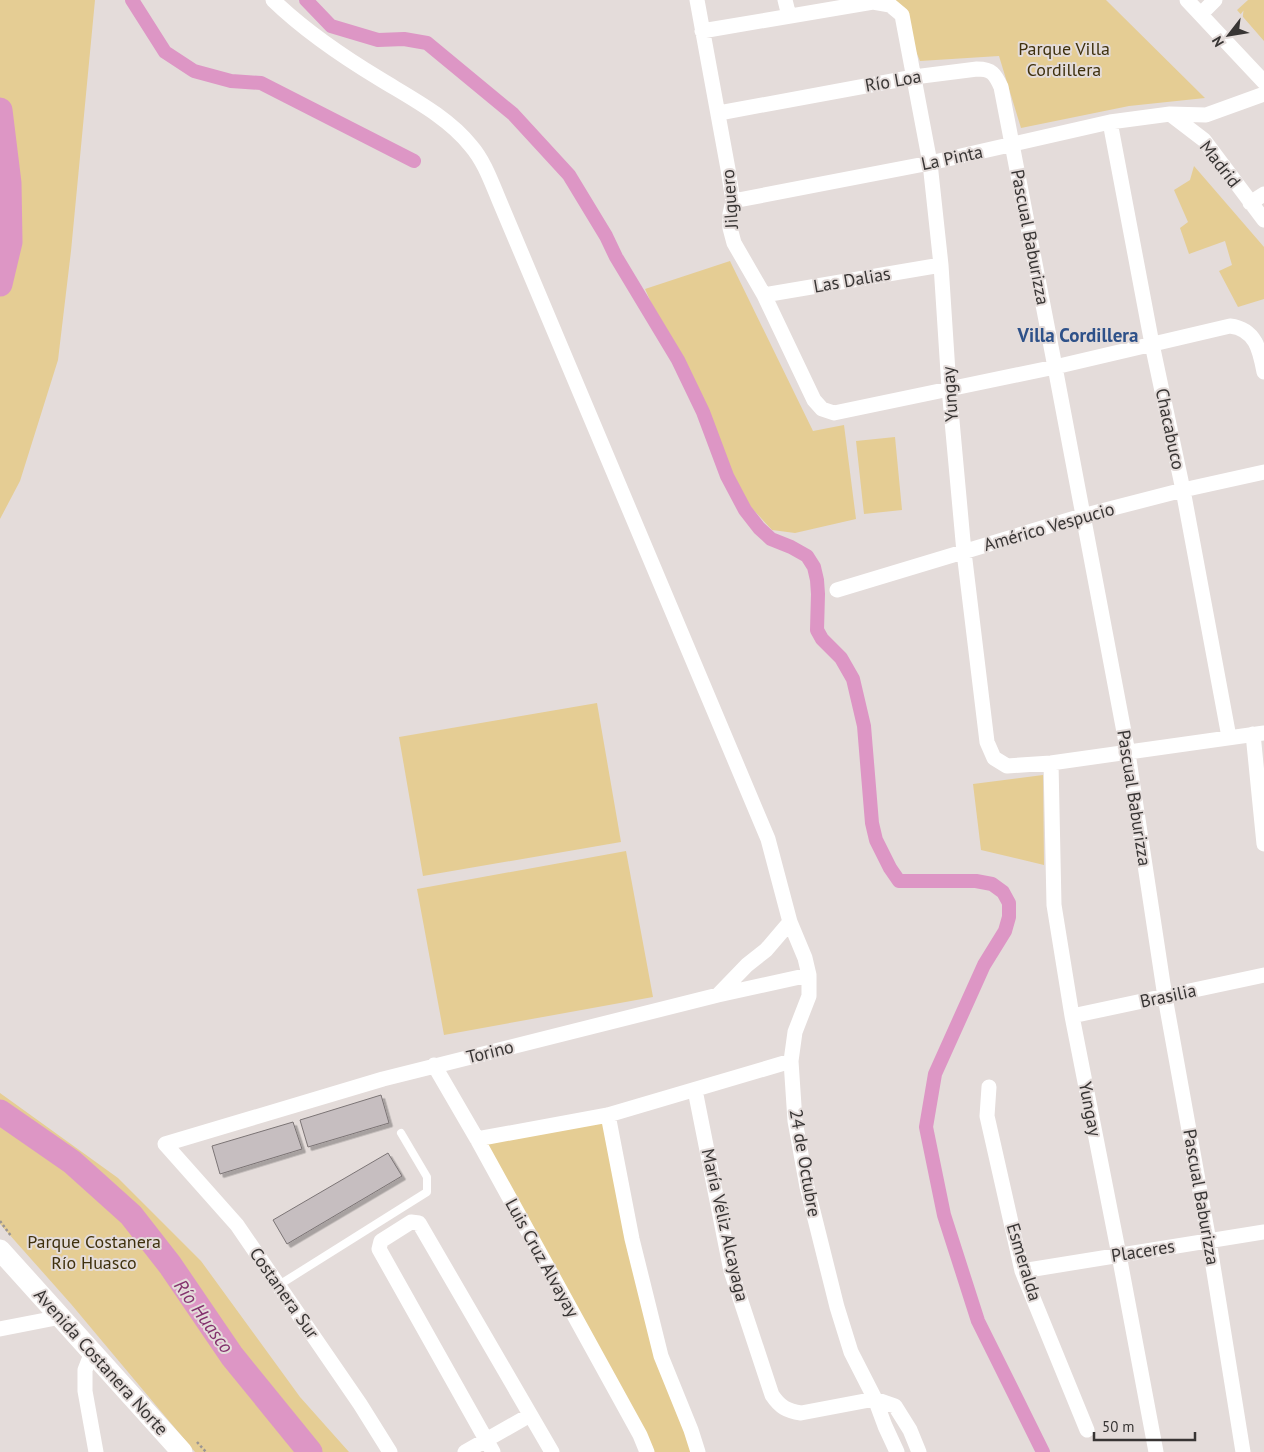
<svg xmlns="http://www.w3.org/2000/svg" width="1264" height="1452" font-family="'PT Sans',sans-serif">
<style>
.green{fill:#e5cd94}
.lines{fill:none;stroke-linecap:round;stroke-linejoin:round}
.canal{stroke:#dd96c5;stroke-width:14}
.river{stroke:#dd96c5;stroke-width:25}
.building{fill:#c6bec0;stroke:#7b7475;filter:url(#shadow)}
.path{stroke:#9b9593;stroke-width:2.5;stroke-dasharray:2.5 2.5;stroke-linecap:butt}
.service{stroke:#fff;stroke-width:8}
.minor{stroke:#fff;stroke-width:15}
.secondary{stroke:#fff;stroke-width:21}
.labels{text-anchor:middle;stroke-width:4;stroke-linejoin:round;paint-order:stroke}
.park-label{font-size:18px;fill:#3e300d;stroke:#e4dcda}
.street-label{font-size:18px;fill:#383534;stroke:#e4dcda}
.neighbourhood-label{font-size:19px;font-weight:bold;fill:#2e5189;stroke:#e4dcda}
.water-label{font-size:19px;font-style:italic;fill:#83316d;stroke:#e4dcda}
</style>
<defs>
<filter id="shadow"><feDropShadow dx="3.5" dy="3.5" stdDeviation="0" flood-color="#0004"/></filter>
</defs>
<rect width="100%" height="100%" fill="#e4dcda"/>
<path class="green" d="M0 0H95L71 251 58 360 20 481 0 519Z
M894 0H1106L1205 98 1129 106 1021 128 999 56 920 61Z
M1248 0H1264V41L1237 10Z
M1194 166 1264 247V299L1238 307 1219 271 1232 265 1225 241 1189 254 1180 228 1188 222 1174 190 1190 180Z
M730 261 813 431 844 425 856 519 795 533 772 530 735 490 645 289Z
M895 437 902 510 864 514 856 441Z
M597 703 621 842 423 876 399 737Z
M1043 775 1044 865 981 850 973 784Z
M626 851 653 997 444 1035 417 889Z
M0 1093 118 1178 201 1261 300 1397 349 1452H195L71 1304 0 1224Z
M607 1117 630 1238 694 1452H649L480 1141Z"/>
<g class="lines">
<path class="canal" d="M132 0 165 52 194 71 231 81 261 83 414 161
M306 0 331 26 378 40 404 39 427 43 513 114 569 175 606 236 616 257 678 360 703 412 727 476 745 510 759 528 771 539 791 547 807 556 814 567 817 580 818 594 817 630 822 639 841 658 853 679 864 726 872 823 876 840 890 868 899 881H976L992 884 1003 892 1009 903V917L1005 931 984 965 935 1074 926 1127 944 1215 978 1321 1043 1452"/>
<path class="river" d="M0 110 9 183 10 242 0 284
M0 1112 72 1162 131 1215 170 1265 232 1356 310 1452"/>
</g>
<path class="building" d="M381 1095 389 1123 308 1147 300 1120Z
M293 1122 302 1149 220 1174 212 1146Z
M388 1153 402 1176 287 1244 273 1220Z"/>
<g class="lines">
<path class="path" d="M0 1221 11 1236
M197 1442 206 1452"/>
<path class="service" d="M279 1285 427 1192V1177L401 1133"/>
<path class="minor" d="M273 0C305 31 342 56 380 79 411 98 448 117 471 146 484 161 491 181 499 200L768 839 790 922 805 958 809 975V996L795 1032 791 1061 795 1121 807 1187 837 1307 851 1352 875 1399 885 1426 897 1452
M697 0 728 169 733 201 730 214V228L734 243 764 295 814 400 822 409 834 413 1055 367 1230 326C1256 329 1260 351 1264 372
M785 0 789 16
M1187 0 1264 82
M1201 14 1215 0
M702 31 873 2 890 5 902 15 930 163 941 265 949 388 964 552 987 742 994 758 1007 766 1051 763 1264 733
M719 113 914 77 977 69C992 69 995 74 1001 87L1055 367 1128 753 1165 997 1209 1241 1243 1452
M1170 114 1204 140 1264 220
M1110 122 1152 344 1183 490 1229 737
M733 201 930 163 1110 122 1170 114 1206 115 1264 94
M1250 203 1264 194
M764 295 941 265
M837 590 1082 516 1183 490 1264 472
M1253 734 1264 844
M1051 763 1054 905 1072 1016 1119 1255 1156 1452
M718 995 809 975
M1072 1016 1264 975
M434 1065 477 1139 640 1435 647 1452
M989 1087 987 1116 1022 1271 1087 1430
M695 1090 731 1271 772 1395C780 1407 787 1411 801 1413L875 1399 895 1406 910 1430 919 1452
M608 1115 632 1239 661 1356 691 1430 698 1452
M477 1139 608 1115 791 1061
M1022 1271 1264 1232
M0 1329 61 1317
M92 1352 85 1370V1391L96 1452
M390 1452 360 1404 237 1225 165 1144 383 1079 718 995 747 965 766 950 790 922
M465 1452 530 1415
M493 1452 379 1249 381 1241 411 1222 419 1223 552 1452"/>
<path class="secondary" d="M0 1250 182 1452"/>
</g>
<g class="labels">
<g class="park-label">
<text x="1064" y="55">Parque Villa<tspan x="1064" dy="21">Cordillera</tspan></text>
<text x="94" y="1248">Parque Costanera<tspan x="94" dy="21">Río Huasco</tspan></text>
</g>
<g class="street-label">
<text transform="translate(893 81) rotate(-10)" y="6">Río Loa</text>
<text transform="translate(952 158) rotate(-12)" y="6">La Pinta</text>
<text transform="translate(1220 164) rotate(52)" y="6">Madrid</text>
<text transform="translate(730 199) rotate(-94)" y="6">Jilguero</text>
<text transform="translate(1030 237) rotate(79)" y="6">Pascual Baburizza</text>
<text transform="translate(852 280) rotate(-10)" y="6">Las Dalias</text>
<text transform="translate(950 394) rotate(-94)" y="6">Yungay</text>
<text transform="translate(1170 429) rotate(78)" y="6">Chacabuco</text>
<text transform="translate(1049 527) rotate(-16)" y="6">Américo Vespucio</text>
<text transform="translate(1134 798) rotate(81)" y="6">Pascual Baburizza</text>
<text transform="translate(1168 996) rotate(-12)" y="6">Brasilia</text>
<text transform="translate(490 1052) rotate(-14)" y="6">Torino</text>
<text transform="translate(1090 1109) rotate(79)" y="6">Yungay</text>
<text transform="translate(805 1163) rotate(80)" y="6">24 de Octubre</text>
<text transform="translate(1201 1197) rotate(80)" y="6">Pascual Baburizza</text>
<text transform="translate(725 1225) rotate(77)" y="6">María Véliz Alcayaga</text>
<text transform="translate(1143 1251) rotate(-9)" y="6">Placeres</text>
<text transform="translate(542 1258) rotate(61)" y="6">Luis Cruz Alvayay</text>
<text transform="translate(1024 1262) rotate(73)" y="6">Esmeralda</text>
<text transform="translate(284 1293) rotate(55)" y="6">Costanera Sur</text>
<text transform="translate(101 1362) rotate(48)" y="6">Avenida Costanera Norte</text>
</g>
<g class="neighbourhood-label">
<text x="1078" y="342">Villa Cordillera</text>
</g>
<g class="water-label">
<text transform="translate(204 1316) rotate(54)" y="7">Río Huasco</text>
</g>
</g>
<g transform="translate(1229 35) rotate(239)" stroke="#e4dcda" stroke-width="4" paint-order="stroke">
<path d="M0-4L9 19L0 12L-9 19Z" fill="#383534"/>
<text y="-8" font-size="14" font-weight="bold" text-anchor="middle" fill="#383534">N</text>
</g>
<path d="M1094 1432v8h101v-8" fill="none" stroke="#383534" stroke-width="2.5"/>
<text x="1102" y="1432" font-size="15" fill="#383534" stroke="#e4dcda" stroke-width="4" paint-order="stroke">50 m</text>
</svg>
